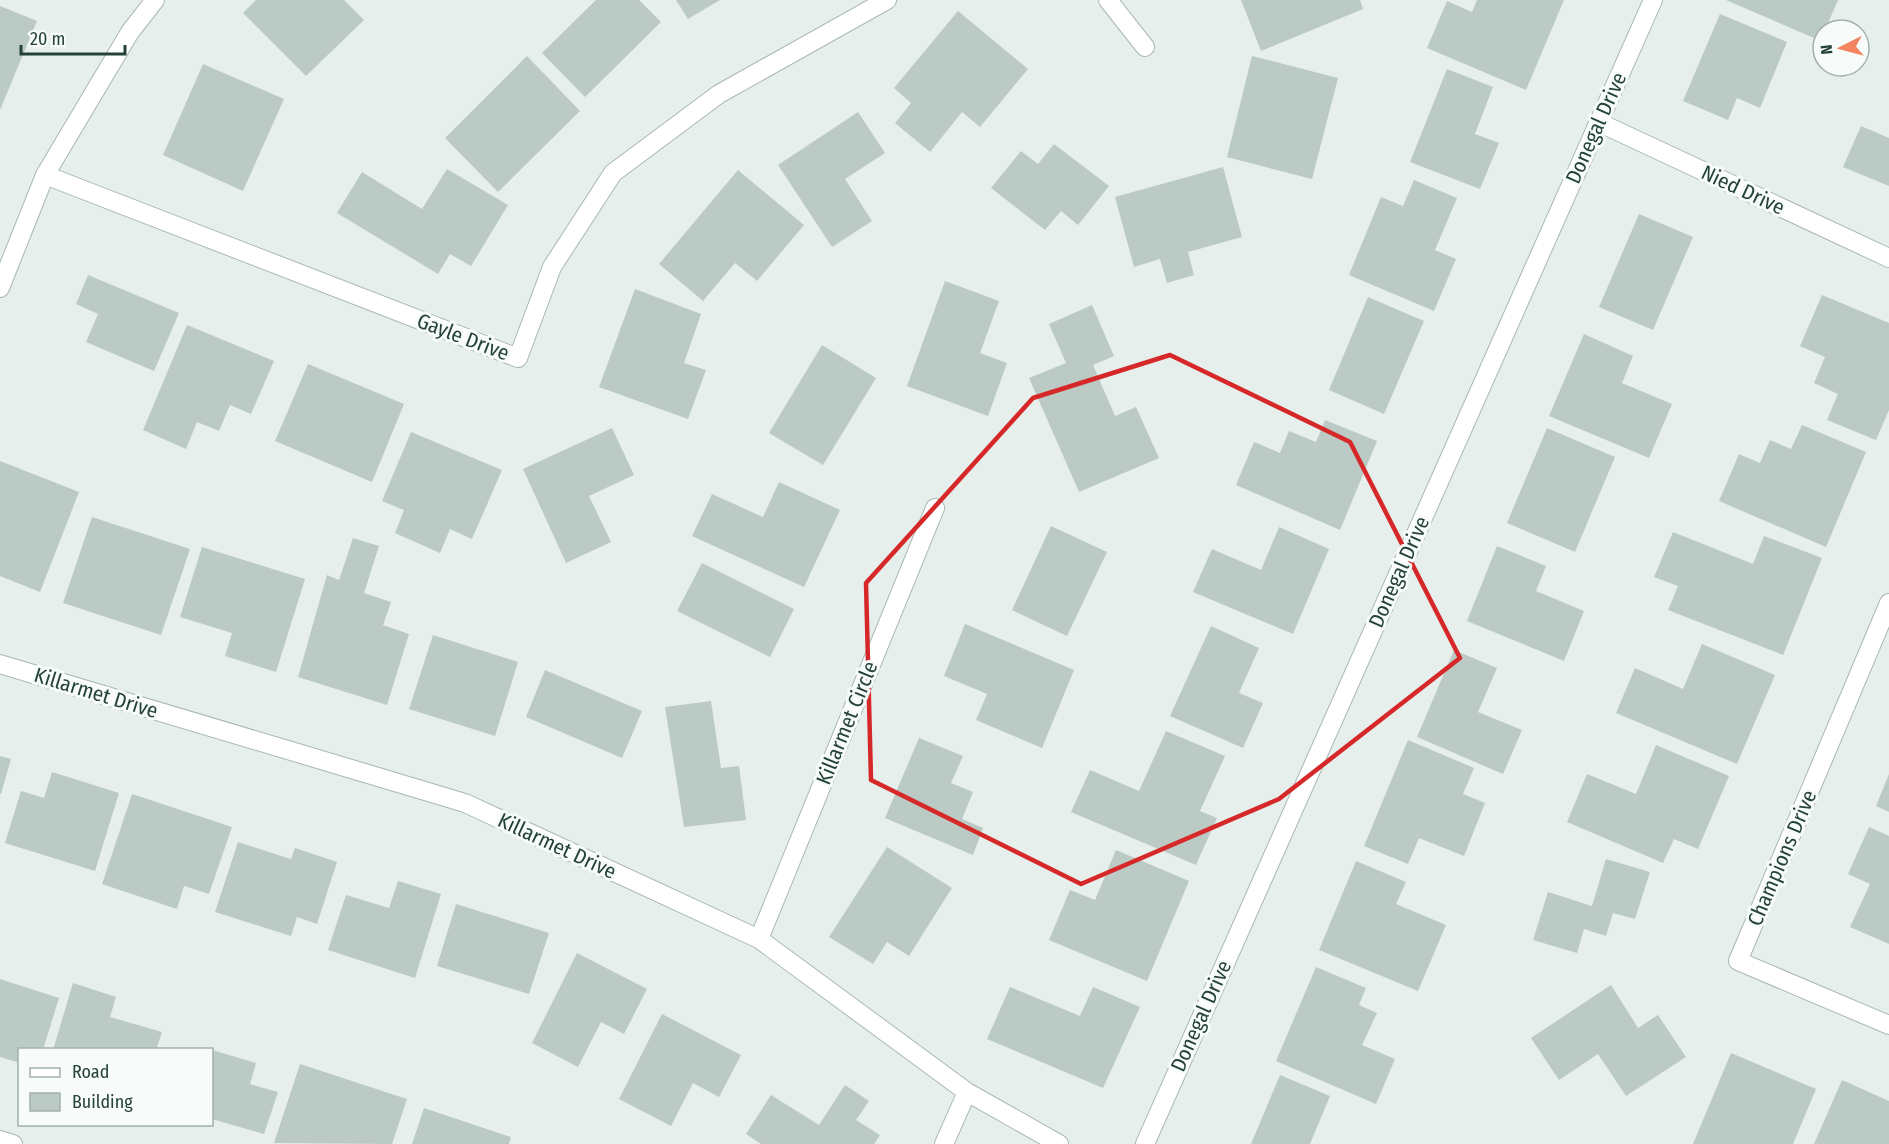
<svg xmlns="http://www.w3.org/2000/svg" width="1889" height="1144" font-family="'Fira Sans Condensed',sans-serif">
<style>
.building{fill:#bbcac4}
.lines{fill:none;stroke-linecap:round;stroke-linejoin:round}
.minor-casing{stroke:#a8b8b2;stroke-width:20}
.minor{stroke:#fff;stroke-width:18}
.marked{fill:none;stroke:#d62828;stroke-width:4.5;stroke-linejoin:round}
.labels{text-anchor:middle;stroke-width:6;stroke-linejoin:round;paint-order:stroke}
.street-label{font-size:21px;fill:#24423a;stroke:#f7fbf9}
</style>
<rect width="100%" height="100%" fill="#e6efeb"/>
<path class="building" d="M256 0H344L364 20 306 76 243 13Z
M596 0H639L661 22 585 97 542 53Z
M676 0H720L688 19Z
M1241 0H1360L1363 9 1261 51Z
M1477 0H1564L1526 90 1427 48 1447 1 1472 12Z
M1726 0H1838L1825 30H1823L1821 41Z
M0 6 37 21 0 110Z
M958 11 1028 69 980 127 962 112 930 152 895 123 911 103 894 88Z
M1720 14 1787 42 1760 108 1737 98 1728 120 1683 101Z
M527 56 580 111 498 192 445 138Z
M1252 56 1338 78 1312 179 1227 157Z
M203 64 284 99 243 191 163 155Z
M1447 69 1493 87 1475 134 1499 143 1480 189 1410 162Z
M858 112 885 153 845 179 872 221 832 247 778 165Z
M1861 126 1889 138V186L1843 167Z
M1054 144 1109 186 1078 225 1061 211 1045 230 991 188 1021 151 1038 164Z
M1223 167 1242 237 1188 252 1194 275 1167 283 1160 259 1134 267 1115 197Z
M447 169 508 205 471 266 450 254 438 274 337 213 362 172 422 209Z
M738 170 804 225 757 281 735 263 703 301 659 264Z
M1414 180 1457 198 1435 250 1456 259 1434 311 1349 275 1381 197 1403 206Z
M1639 214 1693 237 1653 330 1599 307Z
M88 275 179 313 154 371 86 342 98 314 76 304Z
M945 281 999 301 980 353 1007 363 988 416 907 386Z
M635 289 701 314 684 363 706 370 688 419 599 387Z
M1822 295 1889 323V410L1876 440 1827 420 1838 394 1814 383 1825 357 1800 346Z
M1368 297 1424 321 1384 414 1329 390Z
M1092 305 1114 356 1093 365 1115 416 1136 407 1159 458 1079 492 1029 378 1066 363 1049 324Z
M187 325 274 361 251 414 230 405 219 431 197 422 186 449 143 430Z
M1584 334 1633 356 1622 383 1672 404 1649 458 1549 416Z
M822 345 876 378 823 465 769 433Z
M308 364 404 404 372 482 275 441Z
M1325 420 1377 441 1340 530 1236 485 1254 442 1280 453 1289 431 1316 442Z
M1802 425 1866 452 1826 547 1719 501 1739 454 1760 463 1770 440 1791 449Z
M612 428 634 475 589 496 611 542 566 563 523 469Z
M1547 428 1615 457 1575 552 1507 523Z
M411 432 502 470 472 539 450 529 440 553 395 533 404 510 382 501Z
M0 461 79 492 40 592 0 576Z
M779 482 840 510 804 587 692 536 712 494 763 517Z
M92 517 190 549 161 635 63 603Z
M1051 526 1107 552 1067 636 1012 610Z
M1279 527 1329 549 1293 634 1193 592 1212 549 1261 570Z
M1673 532 1753 564 1764 536 1822 558 1783 655 1668 610 1678 586 1654 577Z
M353 538 379 546 364 593 391 602 383 625 409 634 387 705 298 677 327 575 339 580Z
M1497 546 1546 566 1536 591 1584 611 1564 661 1467 621Z
M202 547 305 579 276 672 225 656 232 633 180 617Z
M702 563 794 609 770 657 677 611Z
M965 624 1074 670 1042 748 976 720 987 694 944 676Z
M1211 626 1259 648 1239 693 1263 703 1243 748 1170 716Z
M433 635 518 662 495 736 409 709Z
M1702 644 1775 675 1737 764 1616 713 1635 668 1683 689Z
M1454 650 1497 668 1478 712 1522 730 1503 774 1417 737Z
M545 670 642 711 622 758 526 717Z
M711 701 721 768 739 766 746 820 684 827 665 707Z
M1166 731 1225 756 1200 811 1217 818 1196 865 1071 812 1090 770 1139 791Z
M919 738 963 756 951 783 973 792 962 819 983 828 973 855 885 818Z
M1408 740 1474 768 1463 794 1485 803 1464 856 1419 838 1408 864 1364 846Z
M1656 745 1729 776 1698 849 1674 839 1663 863 1567 822 1587 774 1636 794Z
M0 756 11 759 1 794H0Z
M52 772 119 793 95 871 5 843 21 791 44 798Z
M1889 774V812L1876 806Z
M132 794 232 827 209 894 184 886 177 909 102 884Z
M1869 827 1889 836V944L1850 927 1870 884 1848 874Z
M238 842 291 859 295 848 337 862 317 924 297 917 291 936 215 912Z
M887 847 952 888 909 956 887 942 873 964 829 937Z
M1116 850 1189 881 1147 981 1049 940 1070 890 1095 900Z
M1606 859 1650 872 1635 919 1613 913 1606 936 1584 929 1577 953 1533 940 1548 892 1592 906Z
M1356 861 1406 882 1396 904 1446 925 1418 991 1319 950Z
M398 881 441 894 415 978 328 950 346 895 389 908Z
M456 904 549 933 529 994 437 966Z
M577 953 647 989 624 1034 601 1022 578 1067 532 1043Z
M1316 967 1366 988 1359 1005 1377 1013 1362 1045 1395 1059 1376 1104 1276 1061Z
M0 979 59 998 43 1050H20V1063L0 1057Z
M73 983 116 997 110 1017 162 1032 156 1050H53Z
M1611 985 1638 1028 1658 1015 1686 1057 1626 1096 1598 1054 1559 1080 1531 1038Z
M1010 987 1080 1016 1093 987 1140 1007 1103 1088 987 1039Z
M662 1014 741 1055 719 1097 693 1083 671 1126 619 1099Z
M212 1050 256 1063 250 1084 278 1092 264 1134 212 1119Z
M1731 1053 1816 1089 1793 1144H1693Z
M300 1064 407 1099 392 1144 274 1143Z
M1280 1075 1330 1096 1310 1144H1251Z
M1842 1080 1889 1101V1144H1814Z
M845 1085 869 1101 856 1120 880 1135 874 1144H761L746 1134 771 1095 819 1125Z
M424 1108 511 1137 509 1144H412Z"/>
<g class="lines">
<g class="minor-casing">
<path id="minor" d="M1108 0 1145 47
M1598 122 1889 258
M45 175 518 358 552 267 613 173 719 94 887 0
M0 288 45 175 130 32 155 0
M1889 603 1738 961 1889 1025
M0 664 465 803 759 939 967 1092 1059 1144
M759 939 935 508
M0 1140 13 1144
M944 1144 967 1092
M1145 1144 1653 0"/>
</g>
<use href="#minor" class="minor"/>
</g>
<path class="marked" d="M1170 355 1350 442 1460 658 1279 799 1081 884 871 780 866 583 1033 398Z"/>
<g class="labels">
<g class="street-label">
<text transform="translate(1596 128) rotate(-66)" y="7">Donegal Drive</text>
<text transform="translate(1743 190) rotate(25)" y="7">Nied Drive</text>
<text transform="translate(463 337) rotate(21)" y="7">Gayle Drive</text>
<text transform="translate(1399 572) rotate(-66)" y="7">Donegal Drive</text>
<text transform="translate(96 693) rotate(17)" y="7">Killarmet Drive</text>
<text transform="translate(847 723) rotate(-68)" y="7">Killarmet Circle</text>
<text transform="translate(557 846) rotate(25)" y="7">Killarmet Drive</text>
<text transform="translate(1782 858) rotate(-67)" y="7">Champions Drive</text>
<text transform="translate(1201 1016) rotate(-66)" y="7">Donegal Drive</text>
</g>
</g>
<rect x="18" y="1048" width="195" height="78" fill="#f7fbf9" stroke="#a3b1ad" stroke-width="1.5"/>
<rect x="30" y="1068" width="30" height="9" fill="#ffffff" stroke="#a3b1ad" stroke-width="1.5"/>
<text x="72" y="1078" font-size="18" fill="#24423a">Road</text>
<rect x="30" y="1093" width="30" height="18" fill="#bbcac4" stroke="#a3b1ad" stroke-width="1.5"/>
<text x="72" y="1108" font-size="18" fill="#24423a">Building</text>
<g transform="translate(1841 48) rotate(264)"><circle r="28" fill="#f7fbf9" stroke="#a3b1ad" stroke-width="1.5"/>
<path d="M0-4.5L10 22L0 15L-10 22Z" fill="#f4845f"/>
<text y="-9" font-size="16" font-weight="bold" text-anchor="middle" fill="#24423a">N</text>
</g>
<path d="M21 45v9h104v-9" fill="none" stroke="#24423a" stroke-width="3"/>
<text x="30" y="45" font-size="18" fill="#24423a" stroke="#f7fbf9" stroke-width="4.5" paint-order="stroke">20 m</text>
</svg>
